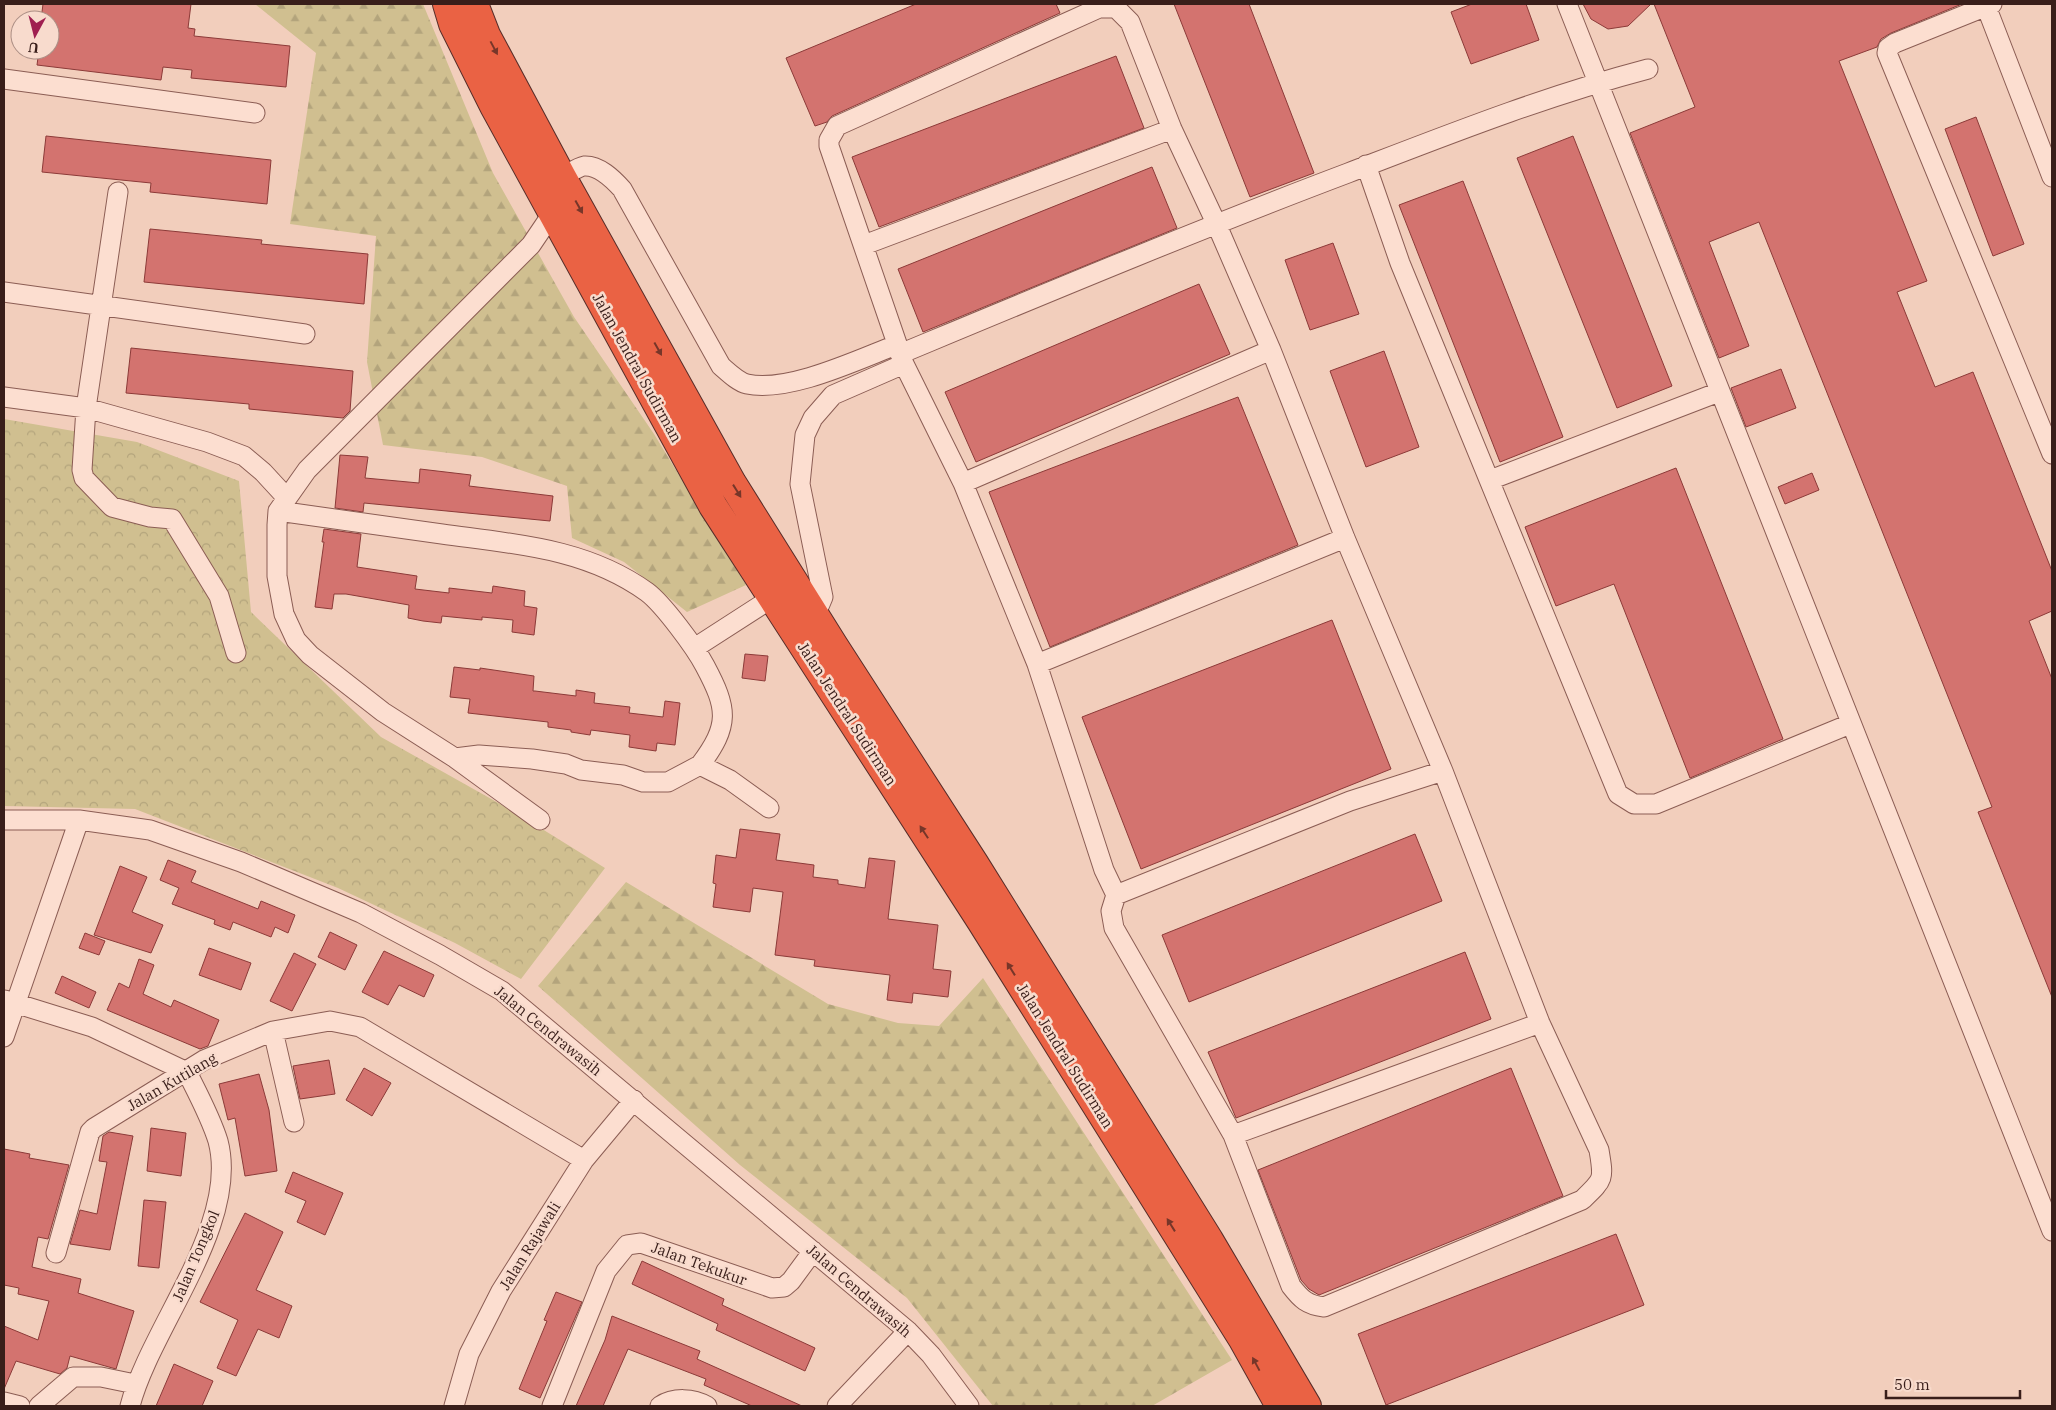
<svg xmlns="http://www.w3.org/2000/svg" width="2056" height="1410" font-family="'IBM Plex Serif',serif">
<style>
.forest{fill:url(#forest-firs)}
.park{fill:url(#park-crowns)}
.building{fill:#d3736f;stroke:#8c3a38}
.lines{fill:none;stroke-linecap:round;stroke-linejoin:round}
.minor-casing{stroke:#8b5d54;stroke-width:21}
.highway-casing{stroke:#582d29;stroke-width:30}
.minor{stroke:#fcded0;stroke-width:19}
.highway{stroke:#ea6244;stroke-width:28}
.oneway{fill:#773629}
.labels{text-anchor:middle;stroke-width:5;stroke-linejoin:round;paint-order:stroke}
.street-label{font-size:15px;fill:#391e1a;stroke:#f8dbcd}
</style>
<defs>
<pattern id="forest-firs" width="22" height="20" patternUnits="userSpaceOnUse" patternTransform="scale(1.25)"><rect width="22" height="20" fill="#d0bf90"/><path d="M5 1l3.5 6h-7zM16 11l3.5 6h-7z" fill="#b3a47c"/></pattern>
<pattern id="park-crowns" width="20" height="18" patternUnits="userSpaceOnUse" patternTransform="scale(1.25)"><rect width="20" height="18" fill="#d0bf90"/><path d="M2 6a3 3 0 1 1 6 0M12 15a3 3 0 1 1 6 0" fill="none" stroke="#b3a47c"/></pattern>
</defs>
<rect width="100%" height="100%" fill="#f2cebc"/>
<path class="forest" d="M255 4H423L493 173 574 317 654 434 746 585 687 612 624 562 572 538 567 486 482 457 383 445 367 362 376 236 290 224 316 53Z
M626 882 828 1004 898 1023 939 1026 983 978 1232 1360 1152 1406H993L907 1298 740 1165 538 986Z"/>
<path class="park" d="M4 419 137 442 239 481 251 612 381 737 518 814 605 868 521 979 455 943 338 888 135 809 4 806Z"/>
<path class="building" d="M43 4H191L188 28 195 29 194 36 290 46 286 87 191 78 192 70 163 67 161 80 37 65 39 50H50V20H41Z
M916 4H1056L1060 13 832 116 827 122 815 126 786 58Z
M1174 4H1249L1314 173 1250 197Z
M1472 4H1526L1539 40 1471 64 1451 12Z
M1583 4H1651L1628 26 1608 29 1591 19Z
M1654 4H1962L1891 33 1881 39 1877 47 1839 61 1927 281 1897 292 1935 387 1973 372 2052 571V611L2029 621 2052 679V997L1978 812 1992 807 1759 222 1709 242 1749 346 1719 358 1630 133 1695 107Z
M1116 56 1144 128 879 227 852 157Z
M1976 117 2024 244 1993 256 1945 129Z
M46 136 271 160 267 204 150 192 151 183 42 172Z
M1573 136 1672 386 1617 408 1517 158Z
M1152 167 1177 228 923 332 898 269Z
M1463 181 1563 437 1500 462 1399 205Z
M150 229 262 240 261 244 368 254 364 304 144 282Z
M1333 243 1359 314 1310 330 1285 260Z
M1199 284 1230 354 976 462 945 392Z
M131 348 353 371 350 411 343 418 249 409V404L126 393Z
M1384 351 1419 447 1366 467 1330 371Z
M1781 369 1796 408 1746 427 1731 388Z
M1238 397 1298 545 1050 647 989 492Z
M340 455 368 457 365 478 419 483 420 469 471 475 469 486 553 496 550 521 364 503 363 512 335 508Z
M1676 468 1783 739 1690 778 1614 584 1556 606 1525 527Z
M1812 473 1819 490 1785 504 1778 487Z
M324 529 361 534 357 567 417 576 415 589 449 593V588L492 593 493 586 525 591 524 606 537 608 534 635 512 632 513 620 482 617V620L442 616 441 623 423 621 408 618 409 605 346 594H334L332 609 315 607 324 542H322Z
M1332 620 1391 769 1141 869 1082 717Z
M745 654 768 656 765 681 742 678Z
M454 667 480 670V668L534 676 533 691H535L576 696V690L595 693 594 703 630 707 629 713 663 717 665 701 680 703 675 745 657 743 656 751 629 747 630 735 591 730 590 735 571 732V730L548 727V722L468 713 470 699 450 697Z
M740 829 780 834 776 860 814 865 813 877 838 880V884L865 888 869 858 895 861 888 919 938 925 933 969 951 971 948 997 913 993 912 1003 887 1000 890 975 814 966 815 960 775 955 783 892 753 888 750 912 713 907 716 884 713 883 716 855 736 858Z
M1415 834 1442 901 1189 1002 1162 935Z
M168 860 196 871 191 882 258 909 261 901 295 915 288 933 275 927 271 937 233 922 230 930 214 924 215 920 172 904 179 888 160 880Z
M120 866 147 877 132 912 163 925 151 953 94 935Z
M330 932 357 945 345 970 318 957Z
M85 933 105 941 99 955 79 948Z
M209 948 251 963 241 990 199 975Z
M384 951 434 975 424 997 399 985 388 1005 362 992Z
M1465 952 1491 1019 1236 1118 1208 1052Z
M294 953 316 964 292 1011 270 1001Z
M139 959 154 965 143 994 171 1007 174 1000 219 1020 208 1046 200 1049 107 1010 119 983 129 988Z
M62 976 96 992 89 1008 55 993Z
M329 1060 335 1094 300 1099 293 1066Z
M364 1068 391 1083 372 1116 346 1100Z
M1511 1068 1563 1196 1319 1295 1309 1289 1301 1280 1258 1170Z
M259 1074 269 1110 277 1171 245 1176 235 1118 228 1120 219 1084Z
M151 1128 186 1133 181 1176 147 1171Z
M109 1132 133 1136 110 1250 70 1244 80 1210 97 1214 107 1162 99 1161 103 1136Z
M4 1149 30 1154 29 1158 69 1165 48 1239 38 1237 32 1267 81 1279 78 1293 134 1311 116 1369 70 1356 67 1368 60 1374 16 1361 4 1389V1326L38 1340 49 1301 18 1294 19 1288 4 1285Z
M293 1172 343 1193 325 1235 297 1222 306 1201 285 1192Z
M144 1200 166 1202 159 1268 138 1266Z
M245 1213 283 1232 256 1290 292 1306 279 1338 258 1329 236 1376 217 1368 238 1320 200 1302Z
M1616 1234 1644 1305 1386 1405 1358 1334Z
M642 1261 724 1299 722 1305 815 1348 805 1371 716 1330 718 1324 632 1284Z
M556 1292 582 1302 540 1398 519 1389 547 1321 544 1320Z
M612 1316 700 1351 697 1359 802 1406H752L704 1385 706 1379 628 1349 603 1406H576L605 1340Z
M174 1364 213 1381 202 1406H156Z"/>
<g class="lines">
<g class="minor-casing">
<path id="minor" d="M1567 4 2052 1231
M1992 4 1895 43 1888 48 1887 53 2052 454
M1986 6 2052 177
M4 79 255 113
M1366 165 1400 263 1618 794 1634 804H1656L1850 724
M562 177C568 174 578 167 584 166 599 165 613 179 622 189L721 366C728 372 738 382 747 384 788 393 857 360 896 345
M118 192 86 408 82 470 84 478 112 507 150 517 172 519 219 596 236 653
M864 245 1172 129
M4 292 305 334
M900 354C1049 292 1197 230 1348 173 1447 135 1545 96 1648 69
M4 397 86 408 207 442 244 456 263 472 286 497
M1490 480 1719 392
M963 483 1271 350
M278 511C333 519 388 526 442 534 515 544 586 548 647 592 663 604 695 647 705 666 728 709 730 725 700 765
M815 616 823 597 800 484 805 435 813 418 833 395 904 364
M696 647 772 598
M1037 664 1345 538
M455 758 479 755 532 759 566 764 581 770 623 775 643 782H668L700 765 730 780 769 808
M4 820H79L150 830 241 862 361 913 440 955 502 991 908 1331 931 1355 969 1406
M540 820 455 758 383 712 310 655 296 640 284 614 277 576V525L278 511 307 470 531 245 552 214
M1116 895 1104 870 1037 664 963 483 904 364 829 146V140L837 126 1099 8H1116L1130 22 1172 129 1216 223 1271 350 1345 538 1443 771 1540 1023 1599 1150C1604 1180 1604 1179 1582 1200L1324 1307C1307 1305 1301 1299 1291 1286L1233 1135 1114 928 1111 911 1116 895 1350 801 1443 771
M5 1000 92 1027 187 1072
M273 1031 294 1122
M4 1037 79 820
M1233 1135 1540 1023
M56 1253 90 1132 94 1128 204 1060 273 1031 330 1021 360 1027 584 1160
M4 1402 20 1406
M39 1406 73 1377H101L135 1384
M130 1406C150 1328 240 1224 218 1141 211 1118 198 1094 187 1072
M454 1406 469 1354 501 1291 584 1160 634 1100
M552 1406 606 1271 627 1245 641 1243 772 1288 784 1287 791 1281 813 1251
M660 1406C674 1397 693 1398 707 1406
M837 1406 908 1331"/>
</g>
<g class="highway-casing">
<path id="highway" d="M447 4 453 24 494 106 713 506 981 921 1242 1338 1280 1406
M474 4 486 35 562 177 732 483 834 646 974 863 1209 1240 1307 1406"/>
</g>
<use href="#minor" class="minor"/>
<use href="#highway" class="highway"/>
</g>
<defs><path id="oneway-solid" d="M-6-.8H1V-3.2L6.5 0L1 3.2V.8H-6Z" transform="scale(1.25)"/></defs>
<g class="oneway">
<use href="#oneway-solid" transform="translate(494 48) rotate(62)"/>
<use href="#oneway-solid" transform="translate(579 207) rotate(61)"/>
<use href="#oneway-solid" transform="translate(658 349) rotate(61)"/>
<use href="#oneway-solid" transform="translate(737 491) rotate(58)"/>
<use href="#oneway-solid" transform="translate(924 832) rotate(-123)"/>
<use href="#oneway-solid" transform="translate(1011 969) rotate(-122)"/>
<use href="#oneway-solid" transform="translate(1171 1225) rotate(-122)"/>
<use href="#oneway-solid" transform="translate(1256 1364) rotate(-118)"/>
</g>
<g class="labels">
<g class="street-label">
<text transform="translate(637 368) rotate(61)" y="5">Jalan Jendral Sudirman</text>
<text transform="translate(847 714) rotate(57)" y="5">Jalan Jendral Sudirman</text>
<text transform="translate(548 1031) rotate(39)" y="5">Jalan Cendrawasih</text>
<text transform="translate(1065 1056) rotate(58)" y="5">Jalan Jendral Sudirman</text>
<text transform="translate(172 1082) rotate(-30)" y="5">Jalan Kutilang</text>
<text transform="translate(530 1246) rotate(-58)" y="5">Jalan Rajawali</text>
<text transform="translate(196 1256) rotate(-67)" y="5">Jalan Tongkol</text>
<text transform="translate(699 1264) rotate(20)" y="5">Jalan Tekukur</text>
<text transform="translate(859 1291) rotate(41)" y="5">Jalan Cendrawasih</text>
</g>
</g>
<rect width="2056" height="1410" fill="none" stroke="#391e1a" stroke-width="10"/>
<g transform="translate(35 35) rotate(187)"><circle r="24" fill="#f8dbcd" stroke="#ac8f85"/>
<path d="M0-4L9 19L0 12L-9 19Z" fill="#9f1f50"/>
<text y="-8" font-size="14" font-weight="bold" text-anchor="middle" fill="#391e1a">U</text>
</g>
<path d="M1886 1390v8h134v-8" fill="none" stroke="#391e1a" stroke-width="2.5"/>
<text x="1894" y="1390" font-size="15" fill="#391e1a" stroke="#f8dbcd" stroke-width="4" paint-order="stroke">50 m</text>
</svg>
